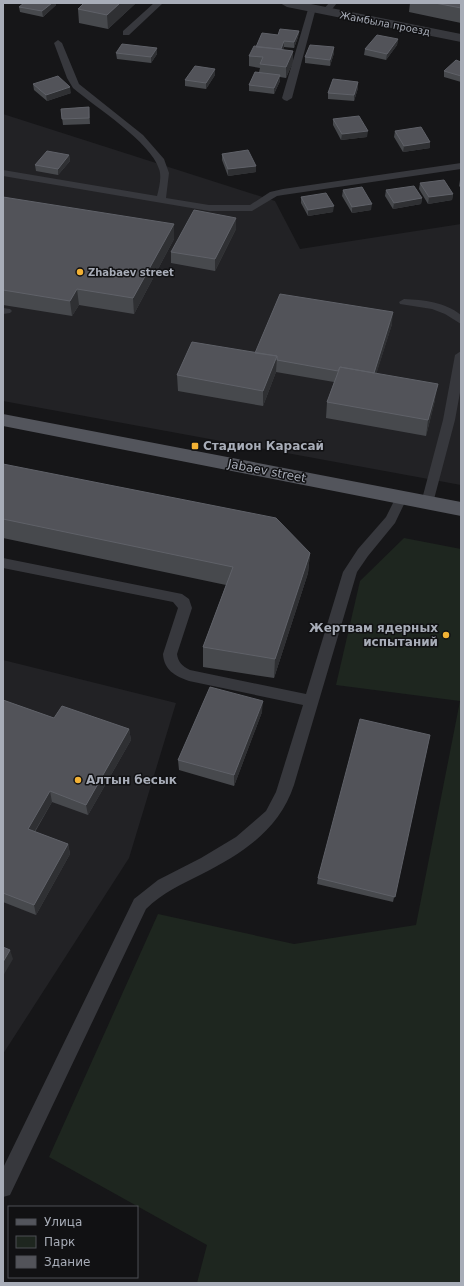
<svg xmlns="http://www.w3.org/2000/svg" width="464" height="1286" font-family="'DejaVu Sans',sans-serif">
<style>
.built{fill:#222225}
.green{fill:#1e261f}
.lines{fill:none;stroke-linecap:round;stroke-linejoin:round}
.service{fill:#37383d;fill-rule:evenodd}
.minor{fill:#37383d;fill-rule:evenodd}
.primary{fill:#53555c;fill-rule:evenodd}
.wall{fill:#47494d}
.shaded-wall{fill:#2f3033}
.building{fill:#525359;stroke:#5f6168}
.poi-dot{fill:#f2b134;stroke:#111113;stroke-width:1.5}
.labels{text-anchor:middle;stroke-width:3;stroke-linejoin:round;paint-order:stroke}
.far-street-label{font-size:10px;fill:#a8adb8;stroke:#111113}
.far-poi-label{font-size:10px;font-weight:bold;fill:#a8adb8;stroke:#111113;text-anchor:start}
.poi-label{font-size:12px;font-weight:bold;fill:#a8adb8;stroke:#111113;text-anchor:start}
.street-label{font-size:12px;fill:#a8adb8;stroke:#111113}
</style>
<rect width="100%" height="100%" fill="#161618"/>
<path class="built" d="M3 114 275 201 300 249 461 224V485L3 401Z
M3 660 176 703 129 858 3 1054Z"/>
<path class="green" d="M404 538 461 549V1283H197L207 1245 49 1157 158 914 294 944 416 925 460 701 336 685 360 581Z"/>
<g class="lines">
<path class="service" d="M154 3H163L129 35H123V31Z
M329 3H337L329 13H323L322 11Z
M309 6H312L316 8 292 98 287 101 284 100 282 98Z
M58 40 62 43 79 84 143 135 164 159 169 173 166 198 209 205H250L270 192 283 189 461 163V169L283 195 277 196 252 211H209L3 176V170L157 196C159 188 162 177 159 169 151 142 95 107 73 88L67 78 54 43Z
M404 299C424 300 445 302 461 315V324L445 314 432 309 400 304 399 302Z
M3 308 10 309 12 311 10 313 3 314Z
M461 351V387L455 420 433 503 432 506H422L421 503 443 420 455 355Z
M401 494 405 495 407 498 395 523 368 556 357 572 294 785C279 830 243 853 202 874 182 884 162 893 146 909L10 1195 3 1197V1168L134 899 158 880 201 858 236 837 266 811 276 792 303 705 189 681C175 676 164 670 163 654L178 608 173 602 3 568V558L182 594 189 599 192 608 177 654C178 662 182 666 190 670L306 694 343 572 358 549 386 517 397 495Z"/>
<path class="minor" d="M280 3H306L461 34V42L287 7Z"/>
<path class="primary" d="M3 414 461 502V516L3 426Z"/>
</g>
<path class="wall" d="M24 3H56V5L43 17 20 12 19 7Z
M84 3H136L108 29 79 23 78 9Z
M410 3H461V23L409 12Z
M299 31 298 37 294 48 284 47 283 50 293 51V62L286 78 280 77V81L274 94 249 91V85L259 72 260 68 249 66V56L256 47 278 35Z
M398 39 397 45 386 60 364 55 365 49Z
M334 47V53L330 66 305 63V57Z
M116 53 157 54 151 63 117 59Z
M461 62V82L444 77V71Z
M215 69V75L206 89 185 86V80Z
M33 84 71 93 47 101 34 90Z
M358 88 354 101 328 99V93Z
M89 107 90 124 63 125 61 109Z
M333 119 367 137 341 140 333 125Z
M395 131 430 142V148L403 152 394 137Z
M222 154 256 166V172L228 176 222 160Z
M69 155 70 161 58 175 36 171 35 165Z
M460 180H461V188L459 186Z
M420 183 453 194 452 200 428 204 419 189Z
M343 190 371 210 352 213 342 196Z
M386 190 422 198 421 204 393 209 385 196Z
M3 197 174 239 134 314 79 305 72 316 3 305Z
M301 197 333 212 308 216 301 203Z
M236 229 215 271 171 263V252Z
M392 324 376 374 435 400 426 436 326 418 327 402 334 382 276 372 263 406 178 391 177 375 255 353Z
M3 464 310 553 308 573 274 678 203 667V647L226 585 3 538Z
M3 700 54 718 129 729 131 740 88 815 52 802 35 832 68 844 70 854 36 915 3 902Z
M262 712 234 786 179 770 178 760Z
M430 735 393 902 317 884 318 878Z"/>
<path class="shaded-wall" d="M52 3H56V5L43 17 42 11Z
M120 3H136L108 29 107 15Z
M299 31 298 37 294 48V42Z
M398 39 397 45 386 60 387 54Z
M284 41V47L278 60V54Z
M334 47V53L330 66V60Z
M157 48V54L151 63V57Z
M293 51V62L286 78V67Z
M215 69V75L206 89V83Z
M280 75V81L274 94V88Z
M358 82V88L354 101V95Z
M70 87 71 93 47 101 46 95Z
M368 131 367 137 341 140 342 134Z
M430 142V148L403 152 404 146Z
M69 155 70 161 58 175V169Z
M256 166V172L228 176V169Z
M453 194 452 200 428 204 429 197Z
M422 198 421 204 393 209 394 203Z
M372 204 371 210 352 213V207Z
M334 206 333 212 308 216V210Z
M236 218V229L215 271V259Z
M174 224V239L134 314 133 298Z
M77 289 79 305 72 316 70 301Z
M393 312 392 324 372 388 373 377Z
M277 356 276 372 263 406V391Z
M438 384 435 400 426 436 428 420Z
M310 553 308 573 274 678 275 659Z
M263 701 262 712 234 786V775Z
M129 729 131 740 88 815 86 805Z
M50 791 52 802 30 839 28 829Z
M68 844 70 854 36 915 34 905Z
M10 950 13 959 3 976V962Z"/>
<path class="building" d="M24 3H52L42 11 19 7Z
M84 3H120L107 15 78 9Z
M435 3H461V8Z
M280 29 299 31 294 42 284 41 281 49 256 47 262 33 278 35Z
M377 35 398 39 387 54 365 49Z
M122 44 157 48 151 57 116 53Z
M310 45 334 47 330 60 305 57Z
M254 46 293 51 286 67 260 64 263 57 249 56Z
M456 60 461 62V76L444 71Z
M195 66 215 69 206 83 185 80Z
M255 72 280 75 274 88 249 85Z
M58 76 70 87 46 95 33 84Z
M333 79 358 82 354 95 328 93Z
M89 107V118L62 119 61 109Z
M359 116 368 131 342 134 333 119Z
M421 127 430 142 404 146 395 131Z
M248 150 256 166 228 169 222 154Z
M47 151 69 155 58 169 35 165Z
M444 180 453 194 429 197 420 183Z
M414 186 422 198 394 203 386 190Z
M362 187 372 204 352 207 343 190Z
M326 193 334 206 308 210 301 197Z
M3 197 174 224 133 298 77 289 70 301 3 290Z
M194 210 236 218 215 259 171 252Z
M280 294 393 312 374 373 340 367 338 371 277 360V356L255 353Z
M192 342 277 356 263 391 177 375Z
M340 367 438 384 428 420 327 402Z
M3 464 276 518 310 553 275 659 203 647 233 567 3 519Z
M210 687 263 701 234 775 178 760Z
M3 700 54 718 62 706 129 729 86 805 50 791 28 829 68 844 34 905 3 893Z
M360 719 430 735 395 897 318 878Z
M3 947 10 950 3 962Z"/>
<g class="poi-dot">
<circle cx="80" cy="272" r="4"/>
<rect x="191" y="442" width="8" height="8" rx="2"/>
<circle cx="446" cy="635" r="4"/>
<circle cx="78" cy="780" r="4"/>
</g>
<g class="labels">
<g class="far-street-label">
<text transform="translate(385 23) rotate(11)" y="4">Жамбыла проезд</text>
</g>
<g class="far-poi-label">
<text x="88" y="276">Zhabaev street</text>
</g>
<g class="poi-label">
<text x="203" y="450">Стадион Карасай</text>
<text x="438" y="632" text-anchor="end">Жертвам ядерных<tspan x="438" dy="14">испытаний</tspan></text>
<text x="86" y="784">Алтын бесык</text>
</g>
<g class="street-label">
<text transform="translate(267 471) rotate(11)" y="4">Jabaev street</text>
</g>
</g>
<rect width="464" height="1286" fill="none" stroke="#a8adb8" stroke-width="8"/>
<rect x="8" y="1206" width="130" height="72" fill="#111113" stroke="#4d4f55"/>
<rect x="16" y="1219" width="20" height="6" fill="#53555c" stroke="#4d4f55"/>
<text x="44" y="1226" font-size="12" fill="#a8adb8">Улица</text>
<rect x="16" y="1236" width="20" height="12" fill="#1e261f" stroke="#4d4f55"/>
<text x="44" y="1246" font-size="12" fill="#a8adb8">Парк</text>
<rect x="16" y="1256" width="20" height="12" fill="#525359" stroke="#4d4f55"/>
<text x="44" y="1266" font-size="12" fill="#a8adb8">Здание</text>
</svg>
